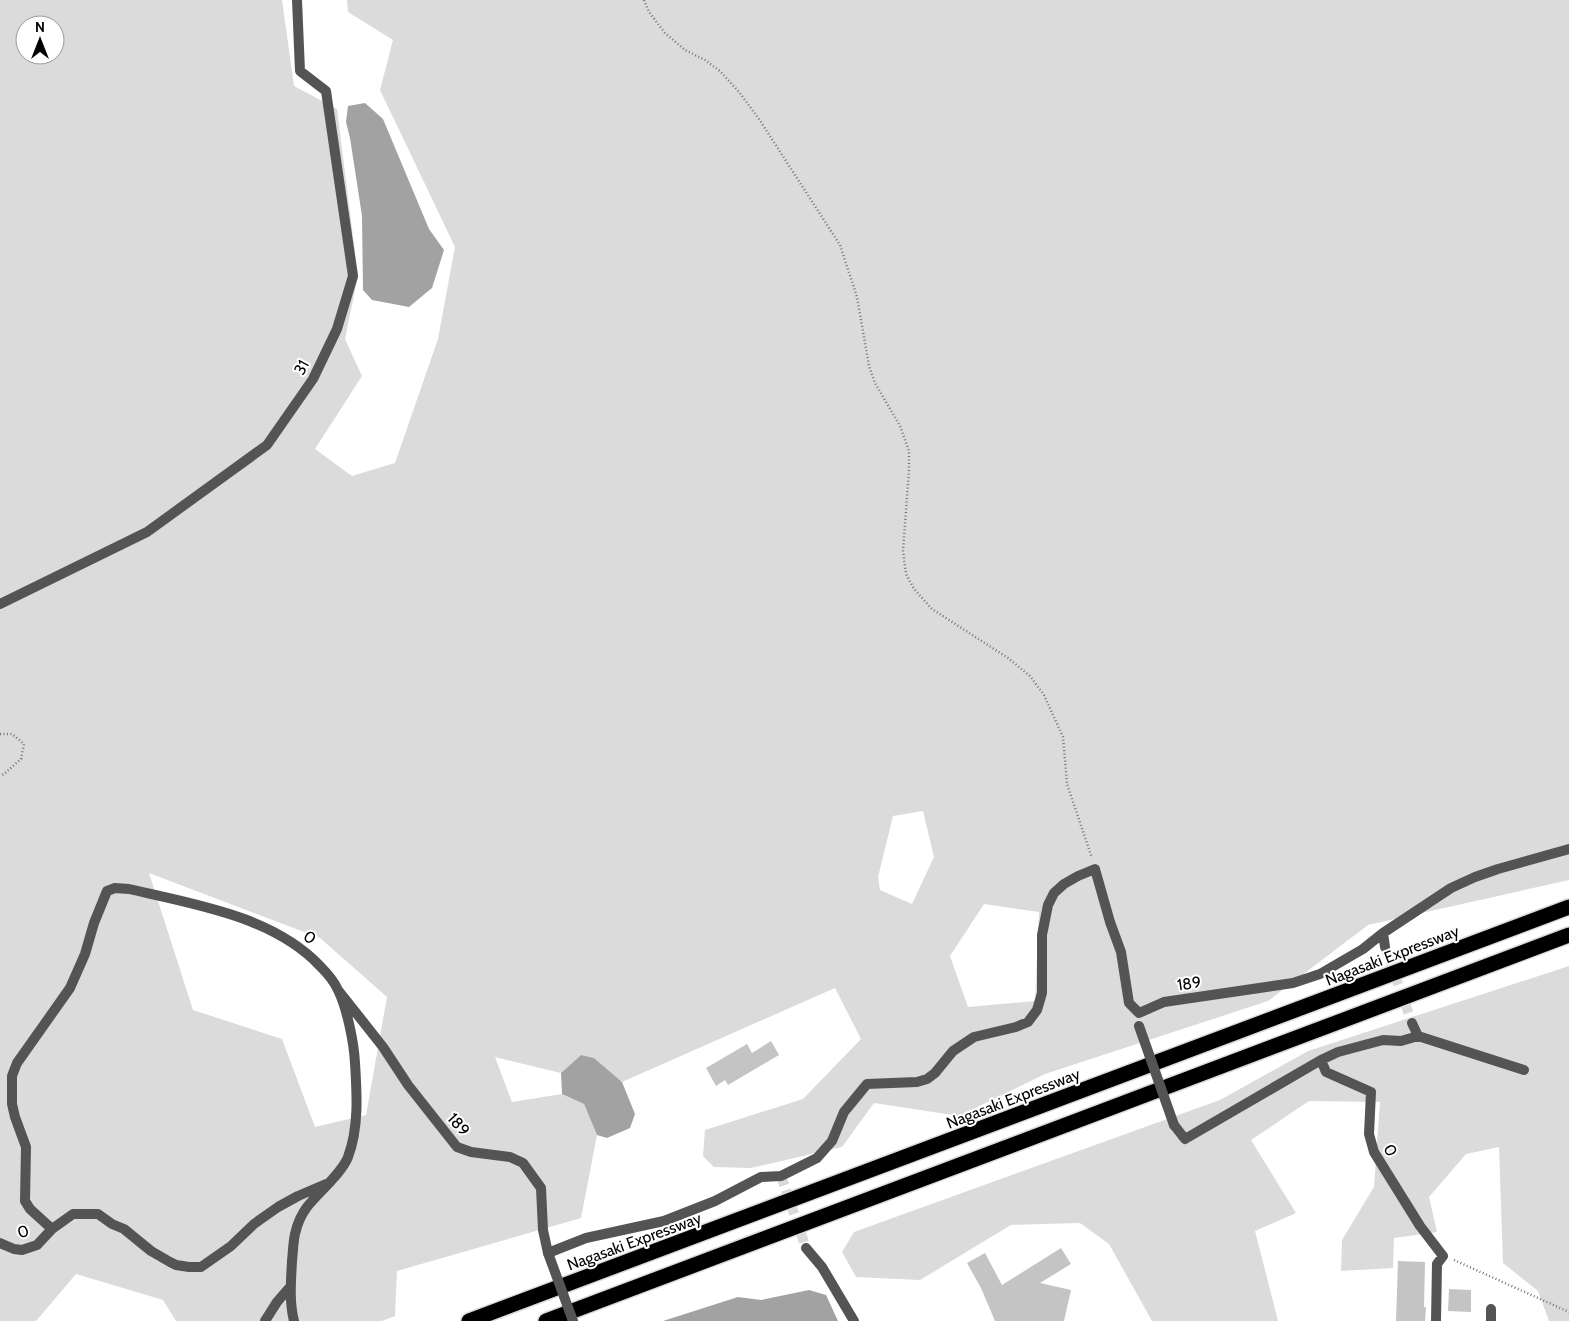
<svg xmlns="http://www.w3.org/2000/svg" width="1569" height="1321" font-family="Cabin,sans-serif">
<style>
.green{fill:#dbdbdb;fill-rule:evenodd}
.water{fill:#a2a2a2}
.building{fill:#c4c4c4}
.lines{fill:none;stroke-linecap:round;stroke-linejoin:round}
.minor-tunnel{stroke:#d9d9d9;stroke-width:10;stroke-dasharray:10 5;stroke-linecap:butt}
.motorway-casing{stroke:#dbdbdb;stroke-width:18}
.path{stroke:#767676;stroke-width:2.5;stroke-dasharray:1 2.5;stroke-linecap:butt}
.minor{stroke:#545454;stroke-width:10}
.motorway{stroke:#000;stroke-width:15}
.minor-bridge{stroke:#545454;stroke-width:10}
.labels{text-anchor:middle;stroke-width:4;stroke-linejoin:round;paint-order:stroke}
.street-label{font-size:16px;fill:#000;stroke:#fff}
</style>
<rect width="100%" height="100%" fill="#fff"/>
<path class="green" d="M0 0H282L294 86 337 109 358 276 345 339 362 376 315 449 352 476 395 463 438 339 455 247 380 90 393 40 348 12 347 0H1569V880L1368 925 1268 1001 1045 1074 959 1116 874 1103 842 1147 751 1168 714 1167 703 1156 705 1130 803 1099 861 1039 835 988 622 1082 594 1058 581 1055 561 1073 495 1057 512 1102 562 1094 584 1104 597 1135 581 1218 397 1271 395 1316 382 1321H176L163 1300 76 1274 36 1321H0ZM25 25H55V55H25ZM923 811 934 857 912 904 880 890 878 877 893 816ZM149 873 320 938 387 997 366 1115 315 1127 282 1039 193 1010ZM984 904 1039 912 1035 1001 968 1007 950 956Z
M1569 966V1321H1549L1538 1291 1503 1263 1499 1147 1466 1154 1429 1197 1437 1232 1394 1238 1393 1268 1341 1271 1342 1240 1374 1187 1380 1102 1309 1101 1251 1140 1296 1213 1255 1231 1278 1321H1152L1109 1244 1080 1223 1011 1225 920 1280 856 1277 842 1252 854 1232 1220 1100 1308 1051Z"/>
<path class="water" d="M365 103 383 119 429 229 444 250 432 288 409 307 372 300 363 290 362 216 350 138 346 122 348 106Z
M581 1055 594 1058 622 1082 635 1114 630 1128 607 1138 597 1135 584 1104 562 1094 561 1073Z
M809 1290 826 1295 838 1321H663L738 1297 761 1300Z"/>
<path class="building" d="M771 1041 779 1055 728 1085 725 1080 716 1086 706 1068 747 1044 752 1053Z
M1061 1248 1071 1264 1040 1283 1071 1290 1064 1321H995L981 1288 967 1263 985 1253 1002 1285Z
M1398 1261 1425 1262 1424 1307H1426L1425 1321H1396Z
M1449 1289 1471 1290V1312L1448 1311Z"/>
<g class="lines">
<path class="minor-tunnel" d="M1385 947 1412 1023
M781 1176 806 1248"/>
<g class="motorway-casing">
<path id="motorway" d="M469 1321 1569 907
M546 1321 1569 935"/>
</g>
<path class="path" d="M644 0 649 12 665 33 685 50 705 60 720 71 739 92 759 119 840 245 857 297 869 366 875 383 900 426 909 451V470L903 551 906 574 914 589 932 609 1008 658 1030 676 1044 695 1063 737 1067 784 1092 858
M0 734H12L24 744 21 759 4 774 0 776
M1454 1260 1569 1312"/>
<path class="minor" d="M0 604 147 532 267 445 313 379 337 329 353 276 326 91 300 71 297 0
M1383 933 1385 947
M338 990 383 1047 408 1085 457 1147 471 1152 510 1157 523 1163 541 1188 543 1230 548 1253 586 1238 664 1221 715 1201 761 1177 781 1176 817 1158 832 1141 844 1112 867 1084 917 1082 927 1079 935 1073 953 1051 974 1037 1016 1027 1028 1022 1037 1010 1042 993V935L1048 905 1054 893 1064 884 1078 876 1095 869 1110 922 1121 952 1129 1003 1139 1013
M1139 1013 1164 1002 1293 983 1320 974 1363 949 1383 933 1451 888 1475 877 1498 869 1569 849
M1412 1023 1418 1036
M1418 1036 1524 1070
M1321 1060 1326 1072 1371 1092 1369 1134 1374 1152 1420 1226 1443 1256 1437 1264 1436 1321
M1174 1125 1185 1139 1321 1060 1338 1052 1383 1040 1401 1041 1418 1036
M52 1229 30 1209 25 1201 26 1147 15 1117 12 1104V1076L17 1063 70 988 85 954 94 923 107 891 115 888 129 889C193 904 273 916 320 966 327 973 334 981 338 990 347 1008 354 1043 355 1063 357 1094 359 1128 348 1157 342 1173 318 1193 307 1207 301 1215 297 1225 295 1234 293 1243 293 1252 292 1261 291 1281 289 1301 294 1321
M0 1243 14 1249 22 1250 37 1245 52 1229 73 1214H98L112 1224 124 1229 151 1251 170 1262 176 1265 189 1267H201L231 1246 254 1224 278 1207 298 1196 326 1184
M806 1248 822 1267 854 1321
M265 1321 277 1302 290 1287
M1491 1321V1309"/>
<use href="#motorway" class="motorway"/>
<path class="minor-bridge" d="M1139 1026 1174 1125
M548 1253 573 1321"/>
</g>
<g class="labels">
<g class="street-label">
<text transform="translate(301 367) rotate(-61)" y="6">31</text>
<text transform="translate(310 937) rotate(36)" y="6">0</text>
<text transform="translate(1392 955) rotate(-21)" y="6">Nagasaki Expressway</text>
<text transform="translate(1189 983) rotate(-8)" y="6">189</text>
<text transform="translate(1013 1098) rotate(-21)" y="6">Nagasaki Expressway</text>
<text transform="translate(459 1124) rotate(48)" y="6">189</text>
<text transform="translate(1391 1150) rotate(63)" y="6">0</text>
<text transform="translate(23 1231) rotate(-18)" y="6">0</text>
<text transform="translate(634 1241) rotate(-20)" y="6">Nagasaki Expressway</text>
</g>
</g>
<g transform="translate(40 40)"><circle r="24" fill="#ffffff" stroke="#999999"/>
<path d="M0-4L9 19L0 12L-9 19Z" fill="#000000"/>
<text y="-8" font-size="14" font-weight="bold" text-anchor="middle" fill="#000000">N</text>
</g>
</svg>
